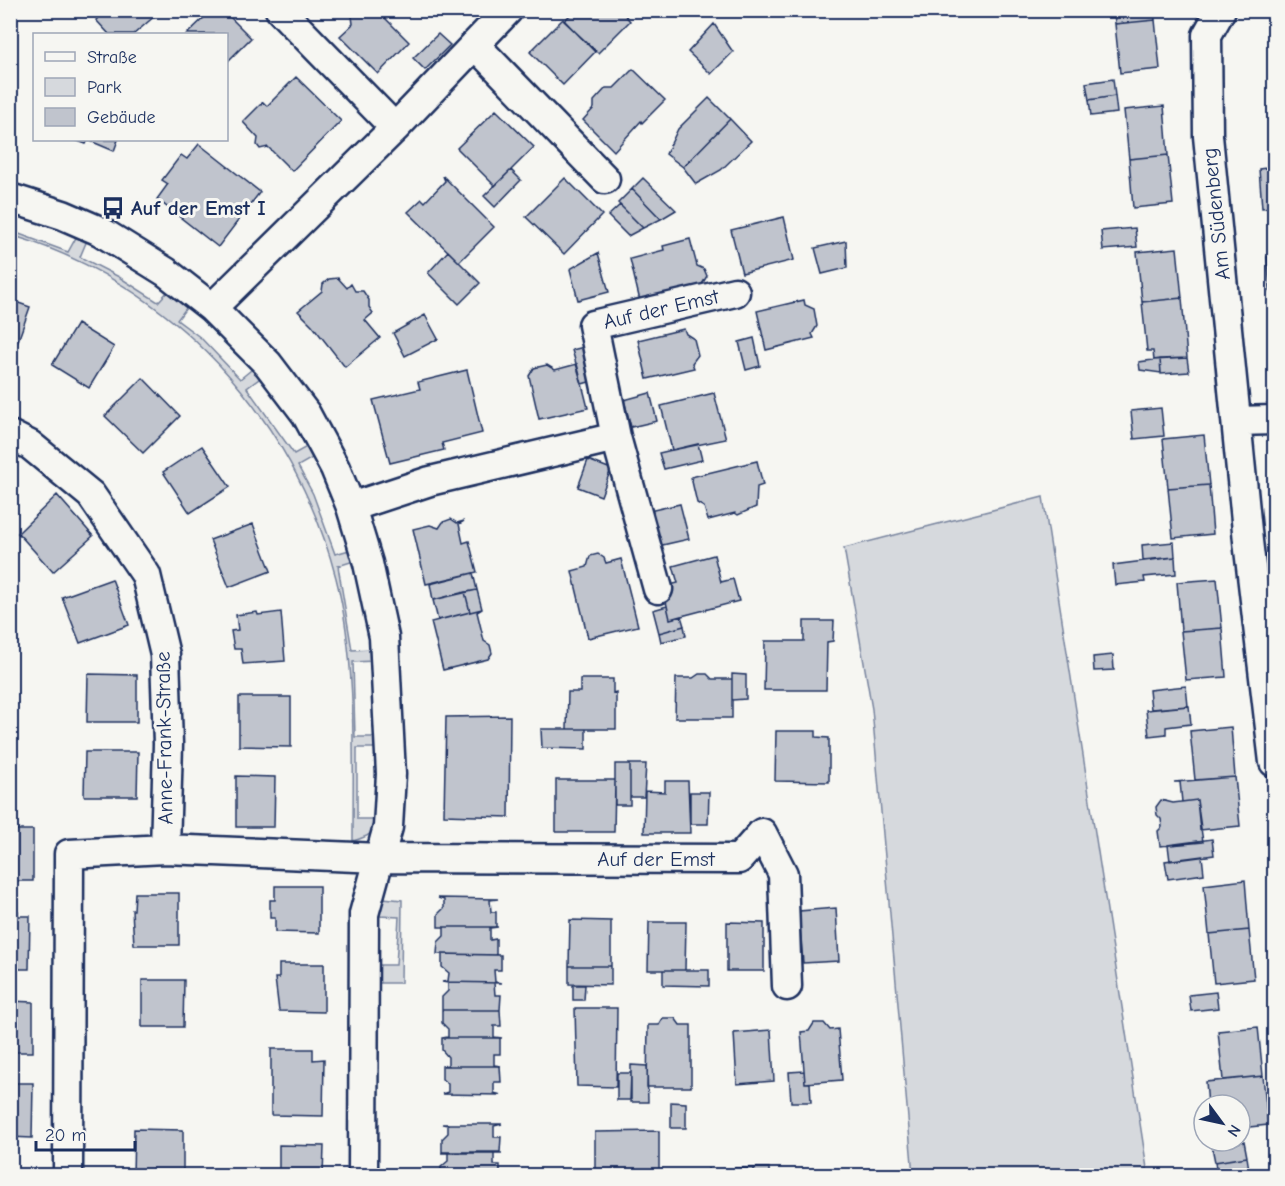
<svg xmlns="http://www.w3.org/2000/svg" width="1285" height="1186" font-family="'Comic Neue',sans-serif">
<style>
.green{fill:#d6d9dd;stroke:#78849e;stroke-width:1.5}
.building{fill:#c0c4cd;stroke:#1b2f5e;stroke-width:1.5}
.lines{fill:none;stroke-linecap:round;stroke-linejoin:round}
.street-casing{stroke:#1b2f5e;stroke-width:33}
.street{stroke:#f6f6f2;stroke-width:28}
.labels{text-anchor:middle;stroke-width:6;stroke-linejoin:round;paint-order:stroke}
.poi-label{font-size:21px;font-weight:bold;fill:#1b2f5e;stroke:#f6f6f2;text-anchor:start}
.street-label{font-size:21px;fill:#1b2f5e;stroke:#f6f6f2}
</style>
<rect width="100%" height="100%" fill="#f6f6f2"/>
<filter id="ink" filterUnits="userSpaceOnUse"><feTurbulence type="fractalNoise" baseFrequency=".0167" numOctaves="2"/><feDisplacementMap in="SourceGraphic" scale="12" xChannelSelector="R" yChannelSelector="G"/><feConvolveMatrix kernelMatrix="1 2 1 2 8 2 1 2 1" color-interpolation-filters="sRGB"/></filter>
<g filter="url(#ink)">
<path class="green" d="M11 231 68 252 78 234 88 238 80 257 119 277 158 302 171 288 190 303 177 320 201 338 240 379 256 366 263 376 247 388 294 454 310 445 314 457 298 466 313 494 335 554 353 549 357 560 338 566 352 650 372 649 374 661 353 662 355 737H376V748H357V819H376C375 834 367 837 353 841 353 758 357 659 336 578 294 416 172 283 11 235Z
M1043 497 1148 1175H913L872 709 844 548Z
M383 898 402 900 401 983H376L377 965H396L399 917 379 916Z"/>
<path class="building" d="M106 10H152L156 15 134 34H109L96 20Z
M212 10H223L251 38 226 63V34H187Z
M358 10H377L409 42 378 74 340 36 353 24 352 16Z
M575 10H627L625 15 630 21 598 53 564 21Z
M1114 10H1154L1155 20 1115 24Z
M563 19 595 52 563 85 530 52Z
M1155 20 1160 69 1120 73 1115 24Z
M714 24 733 52 711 74 688 52Z
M438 34 450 45 425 70 413 58Z
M633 69 665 100 642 123 641 121 614 151 583 120 594 108V101L606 88H614Z
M296 77 341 121 292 171 268 147 260 149 257 145 258 138 243 122 263 102 267 106Z
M1113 79 1115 96 1089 100 1086 83Z
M1115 96 1117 113 1091 116 1089 100Z
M709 98 730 119 683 167 666 154 678 129Z
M1164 106 1168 155 1129 159 1124 110Z
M496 110 534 147 495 186 457 148Z
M730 119 751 141 721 170 696 184 683 167Z
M75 140H118L114 151 88 140 86 144Z
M199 144 260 192 218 247 157 199 168 184 162 180 181 155 187 159Z
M1168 155 1173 204 1133 208 1129 159Z
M1274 167V207L1262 208 1259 169Z
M511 170 521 180 495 207 484 196Z
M443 176 494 227 459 262 408 212 422 199 425 202 445 181Z
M565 178 602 215 564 254 526 217Z
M643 178 676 210 661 219 632 189Z
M632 189 661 219 643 228 618 203Z
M620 205 643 228 628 236 608 216Z
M784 217 794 260 742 273 731 230Z
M1135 228 1137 247 1103 250 1101 231Z
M690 239 697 266 704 269 707 276 701 286 640 301 630 259 664 250 663 246Z
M846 241 847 268 822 274 815 248Z
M1177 248 1182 298 1142 302 1137 252Z
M448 251 480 283 459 304 428 273Z
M598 253 609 292 578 300 570 269Z
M1274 256V298L1271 299 1267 257Z
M338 278 347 288 351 284 355 291H363L369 300V307L373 313 365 320 380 338 345 367 312 325 298 311 322 291 323 284 329 279Z
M1182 298 1187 358 1154 360 1153 351H1147L1142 302Z
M10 300 30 307 13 355 10 354Z
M804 300 805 305 814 309 817 326 812 334 814 338 766 350 757 311Z
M425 315 438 339 405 356 393 333Z
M77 324 114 347 89 388 52 365Z
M684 329 686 334 694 339 698 355 692 363 694 368 647 379 638 340Z
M754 338 760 366 746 370 739 342Z
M588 346 596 380 582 384 572 350Z
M1187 358 1189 372 1161 374 1160 359Z
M1160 359 1161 373 1140 370 1139 362Z
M577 364 588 408 539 419 529 376 534 368 547 365 555 370Z
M467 370 482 433 442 443 444 450 390 463 373 400 420 389 418 382Z
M143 378 180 416 143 453 105 416Z
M650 393 657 421 631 427 624 400Z
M714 393 726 439 672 450 661 406Z
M1161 408 1164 436 1134 439 1131 411Z
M1204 435 1209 485 1168 488 1163 439Z
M698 444 702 460 664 469 659 453Z
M202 446 230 487 190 513 163 472Z
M588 460 611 469 601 496 578 487Z
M757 461 763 485 757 487 756 507 738 515 735 513 708 520 704 507 697 503 691 477Z
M1209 485 1213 534 1173 538 1168 488Z
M57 495 93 536 53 572 18 533Z
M680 504 689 539 658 546 649 511Z
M451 519 457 523 464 521 459 524 463 543 469 541 477 572 426 584 413 529 430 525 439 528 443 522Z
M253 524 271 571 229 587 210 540Z
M1174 542 1175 557 1143 560 1142 545Z
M598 554 604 558 606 563 621 559 638 626 588 638 572 571 587 567 590 556Z
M714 555 721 582 733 579 739 601 670 619 665 597 672 595 670 585 678 583 673 566Z
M1175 557 1176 574 1144 577 1145 582 1115 585 1113 565Z
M473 573 477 590 433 600 430 584Z
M112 579 129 625 80 643 62 597Z
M1217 579 1222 628 1181 631 1177 582Z
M477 590 482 609 470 612 465 592Z
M465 592 470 612 438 620 433 600Z
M667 606 670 619 681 616 684 626 659 633 653 610Z
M482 609 477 612 484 641 490 645 492 653 488 659 443 670 431 622Z
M257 612 258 615 281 612 285 661 243 664 241 649H234L231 631 238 630 236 615Z
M804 621H834L833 641 827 642 826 690H764L765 641H804Z
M684 626 686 636 661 642 659 633Z
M1222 628 1226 677 1186 680 1181 631Z
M1113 655 1114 670 1094 671 1093 657Z
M88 674 137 675V722H87Z
M699 674H707L712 679H732V718H675L676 678H693Z
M732 674 746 675V699L732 700Z
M580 679H613V693L616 692V729H567L568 692H580Z
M1186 686 1188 706 1151 709 1149 690Z
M239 697H291V747L239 746Z
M1189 706 1191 724 1166 727V734L1149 736 1146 710Z
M510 716 509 817 444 815 446 717Z
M1231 727 1235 777 1195 780 1190 731Z
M541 729H586V749L542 748Z
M776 731H816V737L829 738V782L775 781Z
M85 752H138L137 796H84Z
M615 764H630V805H615Z
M630 764H646L644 797H630Z
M236 776 275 777 274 827H236Z
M1235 777 1240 826 1200 830 1197 800 1182 802 1180 782H1174Z
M556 780H615L614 832H556Z
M665 781H688L690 833H644L645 791 665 792Z
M690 792H709L708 824H690Z
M1161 800 1173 803 1197 800 1203 842 1160 846 1158 831 1162 827 1161 819 1157 815 1156 807Z
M10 830H33V881H10Z
M1212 839 1214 855 1170 861 1168 845Z
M1202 856 1204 874 1168 879 1165 861Z
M1245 880 1249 930 1209 934 1204 885Z
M275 886H319V933L275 932V918H270V900H275Z
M135 893H179V945H134L132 910H134Z
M438 898 498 899 490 900 491 912H496V927H438V914L444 908V900Z
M836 908 839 961 803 963 799 911Z
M10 911H18V916H30L29 969H10Z
M570 920 611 921V966H569Z
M649 922H686L685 970H648Z
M727 922 764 923V971H727Z
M438 927H498L490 928V940L496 939V955L437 954 438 942 444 936V927Z
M1249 930 1254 979 1214 983 1209 934Z
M442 954 501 955V970H494L495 982 502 983 442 982 448 981 449 973 442 967Z
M279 964H324V1012L279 1011 275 978H279Z
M569 966H611V985L569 984Z
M663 970H709V986L663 985Z
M142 980H184L183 1027H142Z
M442 982 502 983H494L495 995H501L500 1010H442V997L448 991V983Z
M573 985H585L584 1000H573Z
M1216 992 1218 1008 1191 1011 1189 995Z
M10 1001 33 1002V1052H10Z
M575 1008H617L616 1087 577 1086Z
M442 1010H500L501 1026H494V1037L502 1038H442L448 1037V1029L442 1023Z
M663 1018H675L680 1025H691V1087H647L648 1025H659Z
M814 1023H824L830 1030 838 1029 842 1080 805 1083 801 1032 809 1031Z
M1258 1027 1263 1076 1223 1080 1218 1031Z
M771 1030 774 1081 737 1084 734 1033Z
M442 1038H500V1054H494V1065L501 1066H442L448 1065V1057L442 1050Z
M271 1049H313V1060L324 1059 323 1116 271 1115Z
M631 1065 647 1066 648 1102H631Z
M442 1066H500L501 1082H494V1093L501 1095 442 1094 448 1092V1084L442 1079Z
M804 1071 805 1083H810L811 1102H791L789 1072Z
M617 1073H631L630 1100H617Z
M1263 1076 1268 1125 1240 1128V1105H1208L1206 1082Z
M10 1083H33L32 1138 10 1137Z
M671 1102 686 1103V1128H671Z
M442 1124H502L494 1126V1137H501L500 1152H442V1139L448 1133V1125Z
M134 1129 183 1130V1176H133Z
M659 1131V1176H595V1132Z
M1244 1141 1247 1157 1215 1162 1212 1147Z
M279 1145 324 1146 323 1176H279Z
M441 1153H502H494V1165H500V1176H441V1167L448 1161V1153Z
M1247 1157 1250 1176H1217L1215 1162Z
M708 1168 709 1175H734L735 1168H754V1176H708Z
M754 1168H769V1176H754Z"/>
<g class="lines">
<g class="street-casing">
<path id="street" d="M280 10 395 128
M1221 10 1207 35 1208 136 1248 541 1274 762
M475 45 605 179
M10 198 63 215 100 231 166 272 212 308 268 364 306 414 335 468 351 507 368 563 384 637 391 774 388 827 364 914 363 1176
M212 308 395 128 508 10
M1237 421 1274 420
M10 435 30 445 91 495 146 575 165 655 168 744 165 849 380 858 739 859 762 833 783 874 787 986
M616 437 593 325 735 292
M351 507 430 481 616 437 658 589
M68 1176 69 854 165 849"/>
</g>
<use href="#street" class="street"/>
</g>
</g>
<defs>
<g id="bus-bare" transform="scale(1.8)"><path d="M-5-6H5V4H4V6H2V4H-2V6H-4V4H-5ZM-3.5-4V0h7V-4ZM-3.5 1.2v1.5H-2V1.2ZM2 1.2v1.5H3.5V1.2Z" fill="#1b2f5e" stroke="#f6f6f2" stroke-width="2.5" paint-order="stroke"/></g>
</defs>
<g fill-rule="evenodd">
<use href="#bus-bare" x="113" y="208"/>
</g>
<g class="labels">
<g class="poi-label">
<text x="131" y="215">Auf der Emst I</text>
</g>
<g class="street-label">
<text transform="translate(1216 214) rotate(-96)" y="7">Am Südenberg</text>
<text transform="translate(661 309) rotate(-13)" y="7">Auf der Emst</text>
<text transform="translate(164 738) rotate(-91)" y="7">Anne-Frank-Straße</text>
<text x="656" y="866">Auf der Emst</text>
</g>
</g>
<rect width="1285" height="1186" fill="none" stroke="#f6f6f2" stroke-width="36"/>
<rect x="18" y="18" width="1249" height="1150" fill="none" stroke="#1b2f5e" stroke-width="2" filter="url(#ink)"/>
<rect x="33" y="33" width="195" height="108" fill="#f6f6f2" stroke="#9ea6b7" stroke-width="1.5"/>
<rect x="45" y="52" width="30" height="9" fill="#f6f6f2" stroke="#9ea6b7" stroke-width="1.5"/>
<text x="87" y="63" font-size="18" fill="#1b2f5e">Straße</text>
<rect x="45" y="78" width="30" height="18" fill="#d6d9dd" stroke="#9ea6b7" stroke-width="1.5"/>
<text x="87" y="93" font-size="18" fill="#1b2f5e">Park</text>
<rect x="45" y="108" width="30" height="18" fill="#c0c4cd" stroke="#9ea6b7" stroke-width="1.5"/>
<text x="87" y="123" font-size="18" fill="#1b2f5e">Gebäude</text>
<g transform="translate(1222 1123) rotate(123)"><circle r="28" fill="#f6f6f2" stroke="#9ea6b7" stroke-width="1.5"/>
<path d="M0-4.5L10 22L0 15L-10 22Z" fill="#1b2f5e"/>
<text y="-9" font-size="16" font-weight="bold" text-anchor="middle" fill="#1b2f5e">N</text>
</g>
<path d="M36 1141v9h99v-9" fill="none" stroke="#1b2f5e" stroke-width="3"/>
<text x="45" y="1141" font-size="18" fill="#1b2f5e" stroke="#f6f6f2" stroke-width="4.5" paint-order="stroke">20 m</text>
</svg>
